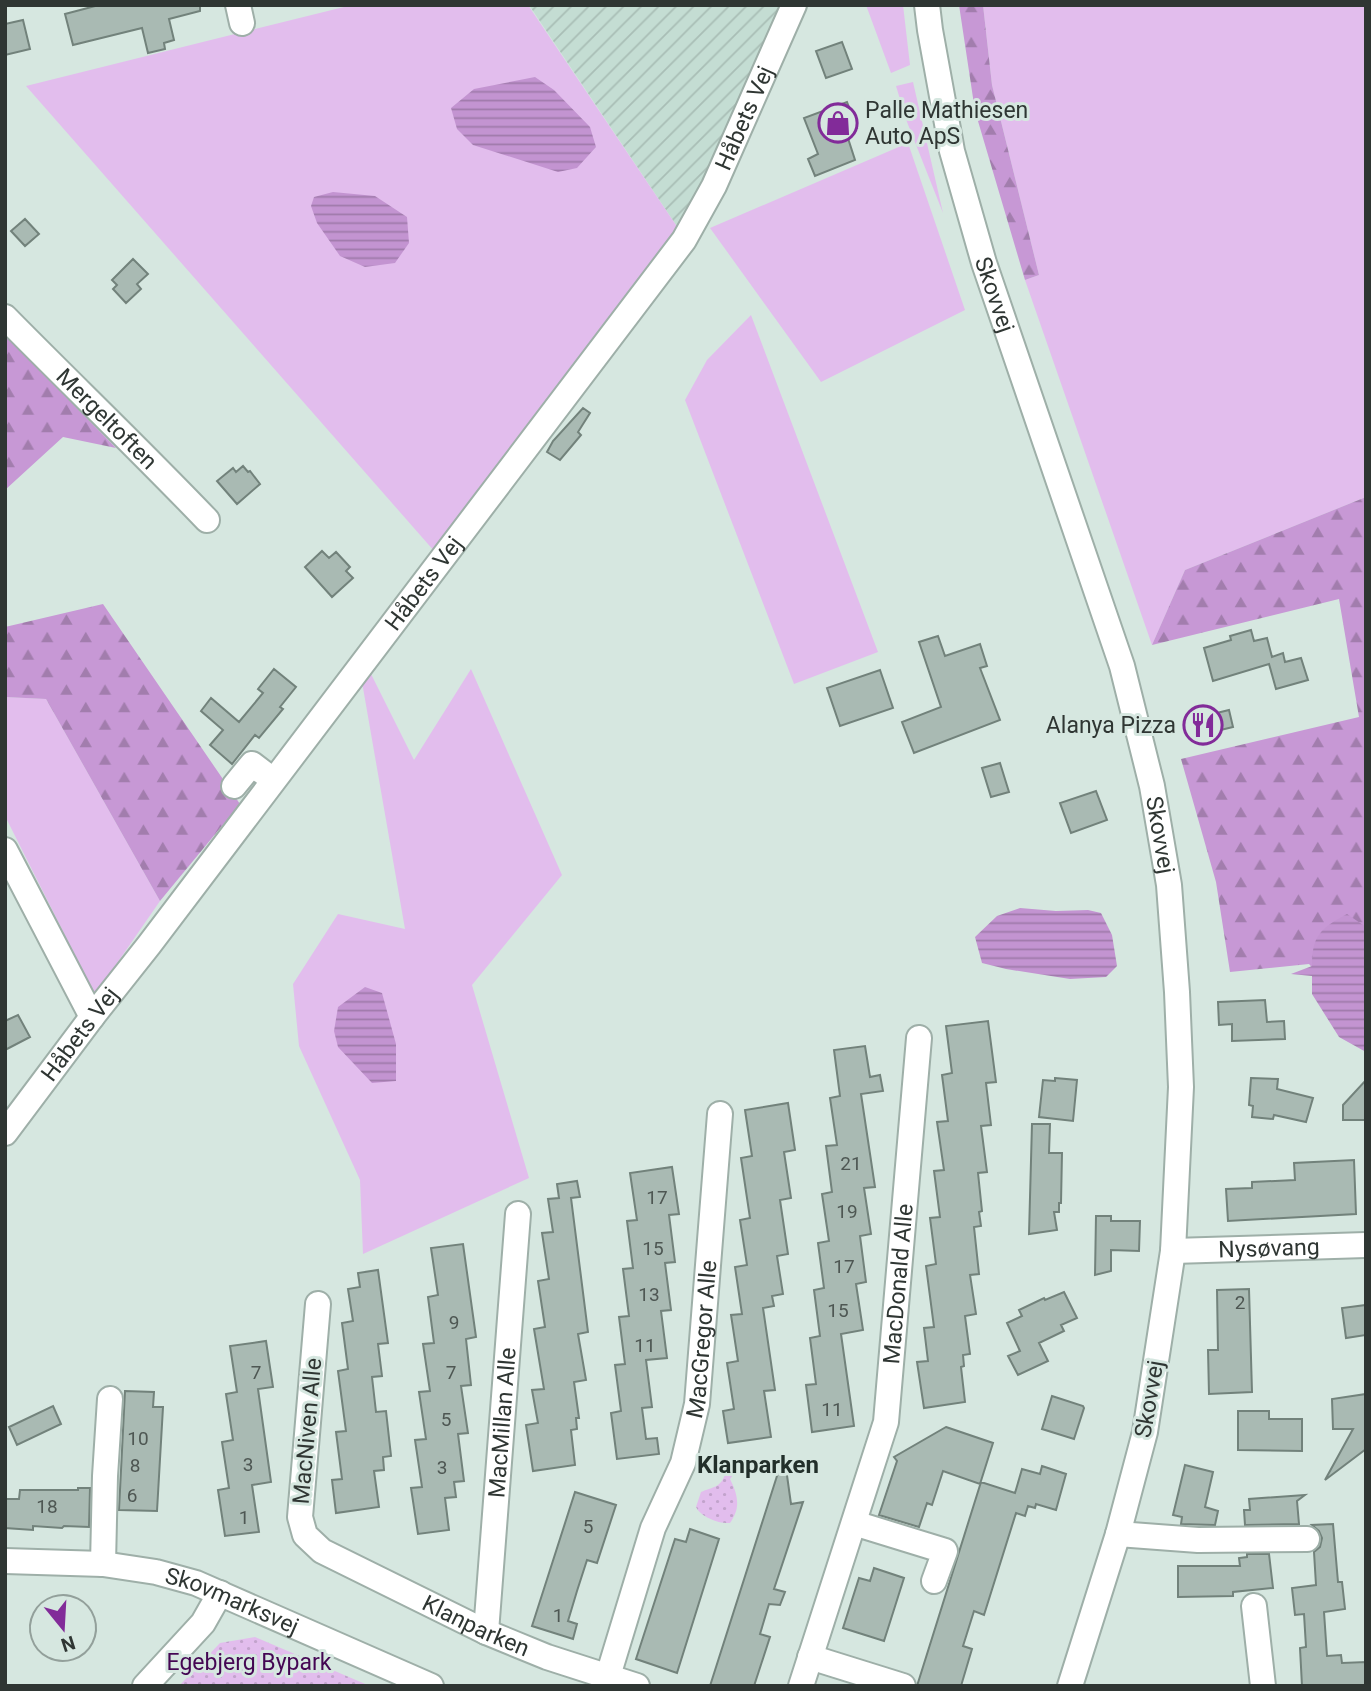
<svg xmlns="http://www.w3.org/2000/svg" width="1371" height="1691" font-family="Roboto,sans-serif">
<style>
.industrial{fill:url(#industrial-furrows)}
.green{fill:#e2bded}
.forest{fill:url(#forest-firs)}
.park{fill:url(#park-dots)}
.water{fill:url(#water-rules)}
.building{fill:#a9bab3;stroke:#72827b;stroke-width:2}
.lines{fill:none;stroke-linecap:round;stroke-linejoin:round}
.minor-casing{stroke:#9eafa8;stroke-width:28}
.minor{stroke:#fff;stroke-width:24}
.labels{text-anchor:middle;stroke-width:6;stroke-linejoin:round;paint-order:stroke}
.number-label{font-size:19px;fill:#4e5753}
.poi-label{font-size:23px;fill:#2f3633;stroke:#d6e7e0;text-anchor:start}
.street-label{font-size:23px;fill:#2f3633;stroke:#d6e7e0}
.park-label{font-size:23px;fill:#440653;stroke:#d6e7e0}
.neighbourhood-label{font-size:24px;font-weight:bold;fill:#222f2a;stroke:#d6e7e0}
</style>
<defs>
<pattern id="industrial-furrows" width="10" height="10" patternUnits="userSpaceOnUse" patternTransform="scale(1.75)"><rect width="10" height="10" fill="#c4ddd3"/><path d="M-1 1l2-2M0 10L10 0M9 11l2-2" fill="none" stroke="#a9beb6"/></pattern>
<pattern id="forest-firs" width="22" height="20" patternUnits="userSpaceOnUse" patternTransform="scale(1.75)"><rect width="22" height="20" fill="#c798d5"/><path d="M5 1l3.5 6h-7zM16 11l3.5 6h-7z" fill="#a27dad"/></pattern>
<pattern id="park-dots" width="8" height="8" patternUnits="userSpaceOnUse" patternTransform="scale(1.75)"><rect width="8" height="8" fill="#e2bded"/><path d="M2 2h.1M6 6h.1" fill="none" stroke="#c2a3cc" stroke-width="1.8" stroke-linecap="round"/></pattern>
<pattern id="water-rules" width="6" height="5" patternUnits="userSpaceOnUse" patternTransform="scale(1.75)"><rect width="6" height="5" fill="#c394d1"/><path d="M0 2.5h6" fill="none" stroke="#9f7aaa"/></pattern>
</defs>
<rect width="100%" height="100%" fill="#d6e7e0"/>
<path class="industrial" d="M529 5H783L682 234Z"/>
<path class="green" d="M352 5H528L682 234 435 552 26 86Z
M866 5H903L910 65 891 73Z
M983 5H1366V497L1185 570 1152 645 1025 280 1039 275 992 85Z
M913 82 943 213 907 122 896 86Z
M908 143 965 310 821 382 710 228Z
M751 315 878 652 794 684 685 400 707 360Z
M471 669 562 875 472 985 529 1178 363 1254 360 1180 299 1046 293 984 338 914 405 929 362 682 370 672 414 760Z
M5 697 46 699 160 901 95 995 5 816Z"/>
<path class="forest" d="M959 5H983L992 85 1039 275 1025 280 975 111Z
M5 335 116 448 63 437 5 490Z
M1366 497V1027L1309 964 1230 972 1216 882 1181 759 1359 717 1339 599 1152 645 1185 570Z
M103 604 240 804 160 901 46 699 5 697V627Z"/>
<path class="park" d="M727 1461 736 1471 730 1479C738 1495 741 1508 730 1523 719 1524 701 1517 696 1507L701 1492C712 1487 721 1488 725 1474L721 1469V1463Z
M255 1637 370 1686H179L220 1643Z"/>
<path class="water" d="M535 77 554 90 590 127 596 147 577 168 558 172 473 145 457 129 451 108 474 89Z
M333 192 375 196 407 217 409 243 395 263 365 267 340 256 317 223 311 206 314 197Z
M1020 908 1056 911 1088 910 1101 913 1112 935 1117 966 1106 977 1070 979 1006 969 982 963 975 937 997 916Z
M1347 914 1366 927V1052L1339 1037 1312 994V976L1291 974 1312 966C1312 935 1321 928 1347 914Z
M365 987 382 993 396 1044V1081L372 1083 338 1047 334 1031 338 1007Z"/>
<path class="building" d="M99 5H200V11L169 19 174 40 164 43 165 49 148 53 142 28 73 45 65 14Z
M23 20 30 49 5 55V24Z
M842 42 852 69 826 78 816 51Z
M847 102 857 128 846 132 855 160 815 176 808 159 818 154 804 118Z
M25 219 39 234 25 246 11 231Z
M133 259 148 274 137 284 141 289 126 303 113 289 117 285 112 280Z
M583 408 590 413 578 432 581 435 560 460 547 452 553 441Z
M243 466 248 472 250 471 260 484 237 504 217 481 233 468 236 472Z
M322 551 329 558 336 552 350 567 346 571 353 578 332 597 305 567Z
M1251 630 1254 641 1267 638 1272 657 1283 653 1285 662 1301 658 1308 680 1276 689 1269 664 1213 681 1204 648 1231 640 1230 636Z
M938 636 945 656 980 644 987 666 980 668 1000 720 914 753 902 722 941 707 919 642Z
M274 669 296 687 280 707 283 709 259 738 255 735 232 764 210 745 223 730 201 711 211 698 239 722 263 693 258 689Z
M880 670 893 708 840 726 827 688Z
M1229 710 1233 727 1200 735 1196 718Z
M1000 763 1009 792 991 797 982 768Z
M1096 791 1107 820 1071 833 1060 803Z
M1265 1000 1267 1022 1284 1021 1285 1039 1232 1041V1024L1219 1025 1218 1002Z
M18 1015 30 1037 5 1050V1021Z
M988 1021 996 1082 986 1083 991 1125 981 1126 987 1172 978 1173 982 1211 979 1212 981 1226 974 1227 979 1274 970 1275 976 1314 965 1316 970 1354 963 1355 964 1366 961 1367 965 1402 924 1408 917 1362 928 1361 924 1328 934 1327 926 1266 936 1264 930 1218 940 1217 934 1171 944 1170 937 1122 948 1121 942 1075 952 1073 946 1026Z
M865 1046 870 1077 880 1075 883 1091 861 1094 875 1187 864 1188 871 1234 860 1236 866 1282 856 1284 863 1330 841 1334 854 1426 812 1432 806 1385 816 1384 810 1338 820 1336 814 1290 824 1288 818 1243 829 1241 822 1194 832 1192 826 1146 837 1145 830 1098 840 1096 834 1050Z
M1055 1078 1077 1080 1073 1121 1039 1117 1043 1080 1055 1081Z
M1251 1078 1278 1079 1277 1089 1313 1098 1306 1122 1274 1115 1273 1119 1252 1117 1253 1106 1249 1105Z
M1366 1080V1120H1343V1105Z
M788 1103 795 1150 784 1152 791 1198 780 1200 788 1254 777 1256 783 1294 772 1296 774 1306 763 1308 775 1390 764 1391 771 1437 728 1443 723 1411 734 1409 727 1363 738 1361 731 1315 742 1314 735 1267 747 1265 740 1220 750 1218 741 1158 752 1156 745 1110Z
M1032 1124H1050L1049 1153H1062L1061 1203H1059V1212H1054L1057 1230 1029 1234Z
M1354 1160 1356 1214 1228 1221 1226 1189 1252 1188V1182L1295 1180 1294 1163Z
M672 1167 679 1214 669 1215 675 1262 665 1263 671 1310 661 1311 667 1358 646 1360 652 1407 642 1408 646 1439 657 1438 659 1454 617 1459 611 1413 621 1411 615 1365 625 1364 619 1317 629 1316 623 1269 633 1268 627 1221 637 1220 630 1173Z
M577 1181 580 1197 571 1198 588 1332 578 1334 586 1380 574 1382 579 1418H576L577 1429 571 1430 575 1465 533 1471 526 1425 538 1423 532 1390 544 1389 534 1329 545 1327 538 1281 549 1279 542 1233 553 1232 548 1199 559 1198 557 1184Z
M1096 1216H1111V1221H1140L1139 1251 1111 1250V1271L1095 1275Z
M463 1244 476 1337 466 1339 471 1385 461 1386 468 1433 458 1434 464 1481 454 1482 456 1497 445 1498 449 1530 418 1534 411 1488 422 1487 415 1440 426 1439 419 1392 430 1391 423 1344 434 1343 428 1297 438 1295 431 1248Z
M378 1270 388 1343 378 1344 382 1376 372 1377 376 1412 386 1411 391 1456 383 1457 384 1470 374 1471 379 1507 336 1513 332 1480 342 1479 336 1432 346 1431 338 1371 348 1369 342 1323 353 1321 348 1289 360 1287 358 1273Z
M1249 1289 1252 1392 1209 1394 1208 1350H1218L1217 1290Z
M1064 1292 1077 1318 1061 1325 1064 1331 1039 1343 1048 1361 1018 1375 1008 1356 1020 1351 1007 1323 1022 1316 1019 1310 1044 1298 1045 1300Z
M1366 1305V1335L1346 1338 1342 1308Z
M266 1341 273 1387 258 1389 271 1482 252 1485 259 1532 225 1536 218 1490 229 1488 222 1442 233 1440 226 1394 237 1392 230 1346Z
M125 1391 154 1392 153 1407H163L157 1511 119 1510Z
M1366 1394V1449L1325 1480 1353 1429H1333L1332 1399Z
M1052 1396 1083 1406 1084 1408 1074 1439 1042 1429Z
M53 1406 61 1424 17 1445 9 1427Z
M1238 1411H1269V1419H1302V1451L1238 1450Z
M946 1427 993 1443 980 1484 943 1471 932 1505 927 1503 919 1527 879 1515 897 1461 894 1457Z
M784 1454 791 1504 803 1502 774 1589 785 1592 780 1605 769 1604 760 1634 770 1637 754 1686H710Z
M1185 1465 1213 1472 1205 1507 1218 1511 1215 1525 1181 1524 1182 1517 1173 1515Z
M1042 1466 1066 1474 1056 1510 1036 1504 1035 1508 1028 1506 1025 1516 1016 1513 984 1615 974 1611 963 1646 972 1649 961 1686H917L981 1482 1015 1493 1022 1469 1040 1474Z
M78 1488H90L89 1527 64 1526 62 1528 33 1526V1530L5 1528V1499H19L20 1490H78Z
M575 1492 616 1505 597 1563 587 1560 577 1591 568 1621 577 1624 573 1639 532 1626Z
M1305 1495 1297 1501 1299 1524 1245 1525 1244 1510H1250L1249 1499Z
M1333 1524 1338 1582H1342L1345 1609 1324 1612 1327 1656 1341 1655 1342 1663 1366 1662V1686H1302L1300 1648 1306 1647 1304 1614 1295 1615 1292 1588 1316 1585 1314 1552 1320 1547 1322 1538 1319 1531 1312 1525Z
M690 1529 719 1539 677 1673 636 1659 675 1539 686 1542Z
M1247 1554H1269L1273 1588 1233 1592V1596L1178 1597V1566H1240L1239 1558 1247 1557Z
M874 1568 904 1578 884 1641 843 1628 859 1578 870 1581Z"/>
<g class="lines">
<g class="minor-casing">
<g id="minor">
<path d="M238 5 242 23"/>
<path id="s1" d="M927 5 930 30 952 151 984 263 1122 666 1152 786 1169 885 1177 992 1181 1087 1173 1251 1145 1432 1118 1534 1070 1686"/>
<path id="s2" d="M5 317C72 385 141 451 207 520"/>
<path d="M234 786 252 764 273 780"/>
<path d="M5 850 92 1017"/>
<path id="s3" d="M5 1133 92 1017 149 945 684 240 714 186 794 5"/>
<path id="s4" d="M1173 1251 1366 1245"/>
<path id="s5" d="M318 1304 300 1517 305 1535 322 1551 486 1632 547 1657 637 1686"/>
<path d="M854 1523 945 1551 934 1581"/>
<path d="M1118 1534 1198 1540 1307 1539"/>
<path id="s6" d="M5 1561 103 1564 156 1572 196 1583 431 1686"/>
<path d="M103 1564 105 1476 110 1399"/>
<path d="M1254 1606 1263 1686"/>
<path id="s7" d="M486 1632 518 1214"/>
<path d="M810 1657 903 1686"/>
<path id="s8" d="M608 1676 653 1528 683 1463 697 1404 720 1114"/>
<path d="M145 1686 203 1623 220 1593"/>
<path id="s9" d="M801 1686 886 1422 919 1038"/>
</g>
</g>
<use href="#minor" class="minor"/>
</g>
<defs>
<g id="shop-ring" transform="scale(2.0125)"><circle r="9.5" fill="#d6e7e0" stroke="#822b99" stroke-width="1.5"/><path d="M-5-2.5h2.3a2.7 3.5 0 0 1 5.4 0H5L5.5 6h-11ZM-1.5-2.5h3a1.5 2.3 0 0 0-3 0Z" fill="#822b99"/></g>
<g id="restaurant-ring" transform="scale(2.0125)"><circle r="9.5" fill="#d6e7e0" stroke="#822b99" stroke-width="1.5"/><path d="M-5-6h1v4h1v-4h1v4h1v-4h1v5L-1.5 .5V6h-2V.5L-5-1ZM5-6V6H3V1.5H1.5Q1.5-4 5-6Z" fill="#822b99"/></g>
</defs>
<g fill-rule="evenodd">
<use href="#shop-ring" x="838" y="123"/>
<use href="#restaurant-ring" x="1203" y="725"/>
</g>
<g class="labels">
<g class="number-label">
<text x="851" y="1170">21</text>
<text x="657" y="1204">17</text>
<text x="847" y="1218">19</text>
<text x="653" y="1255">15</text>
<text x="844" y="1273">17</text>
<text x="649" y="1301">13</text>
<text x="1240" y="1309">2</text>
<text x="838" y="1317">15</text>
<text x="454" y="1329">9</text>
<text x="645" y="1352">11</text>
<text x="256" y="1379">7</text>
<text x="451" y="1379">7</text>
<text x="832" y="1416">11</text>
<text x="446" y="1426">5</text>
<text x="138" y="1445">10</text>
<text x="248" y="1471">3</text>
<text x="135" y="1472">8</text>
<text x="442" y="1474">3</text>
<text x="132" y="1502">6</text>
<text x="47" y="1513">18</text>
<text x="244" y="1524">1</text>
<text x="588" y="1533">5</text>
<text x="558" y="1622">1</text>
</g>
<g class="poi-label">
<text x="865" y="118">Palle Mathiesen<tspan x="865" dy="26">Auto ApS</tspan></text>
<text x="1176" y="733" text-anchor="end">Alanya Pizza</text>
</g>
<g class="street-label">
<text dy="8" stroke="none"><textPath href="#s3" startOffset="1258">Håbets Vej</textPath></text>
<text dy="8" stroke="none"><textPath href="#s1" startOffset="298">Skovvej</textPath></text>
<text dy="8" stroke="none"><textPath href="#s2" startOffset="144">Mergeltoften</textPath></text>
<text dy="8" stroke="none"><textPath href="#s3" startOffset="691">Håbets Vej</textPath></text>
<text dy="8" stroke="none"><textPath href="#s1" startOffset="864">Skovvej</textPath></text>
<text dy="8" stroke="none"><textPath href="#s3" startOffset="124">Håbets Vej</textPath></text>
<text dy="8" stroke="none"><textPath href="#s4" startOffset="96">Nysøvang</textPath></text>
<text dy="8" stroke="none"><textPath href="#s9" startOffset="416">MacDonald Alle</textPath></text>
<text dy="8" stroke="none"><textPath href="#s8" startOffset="352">MacGregor Alle</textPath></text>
<text transform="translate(1149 1399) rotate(-80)" y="8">Skovvej</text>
<text dy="8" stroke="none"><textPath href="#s7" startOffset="210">MacMillan Alle</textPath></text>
<text transform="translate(307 1431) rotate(-85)" y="8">MacNiven Alle</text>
<text dy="8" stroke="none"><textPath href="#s6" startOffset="233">Skovmarksvej</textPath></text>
<text dy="8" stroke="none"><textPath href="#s5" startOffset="427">Klanparken</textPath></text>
</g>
<g class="park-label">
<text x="249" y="1670">Egebjerg Bypark</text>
</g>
<g class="neighbourhood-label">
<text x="758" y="1473">Klanparken</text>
</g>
</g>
<rect width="1371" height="1691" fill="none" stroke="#2f3633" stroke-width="14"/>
<g transform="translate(63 1628) rotate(162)"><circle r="33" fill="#d6e7e0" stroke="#93a09b" stroke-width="2"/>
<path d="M0-5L12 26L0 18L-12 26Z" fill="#822b99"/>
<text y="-10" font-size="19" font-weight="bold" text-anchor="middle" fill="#2f3633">N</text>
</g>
</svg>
